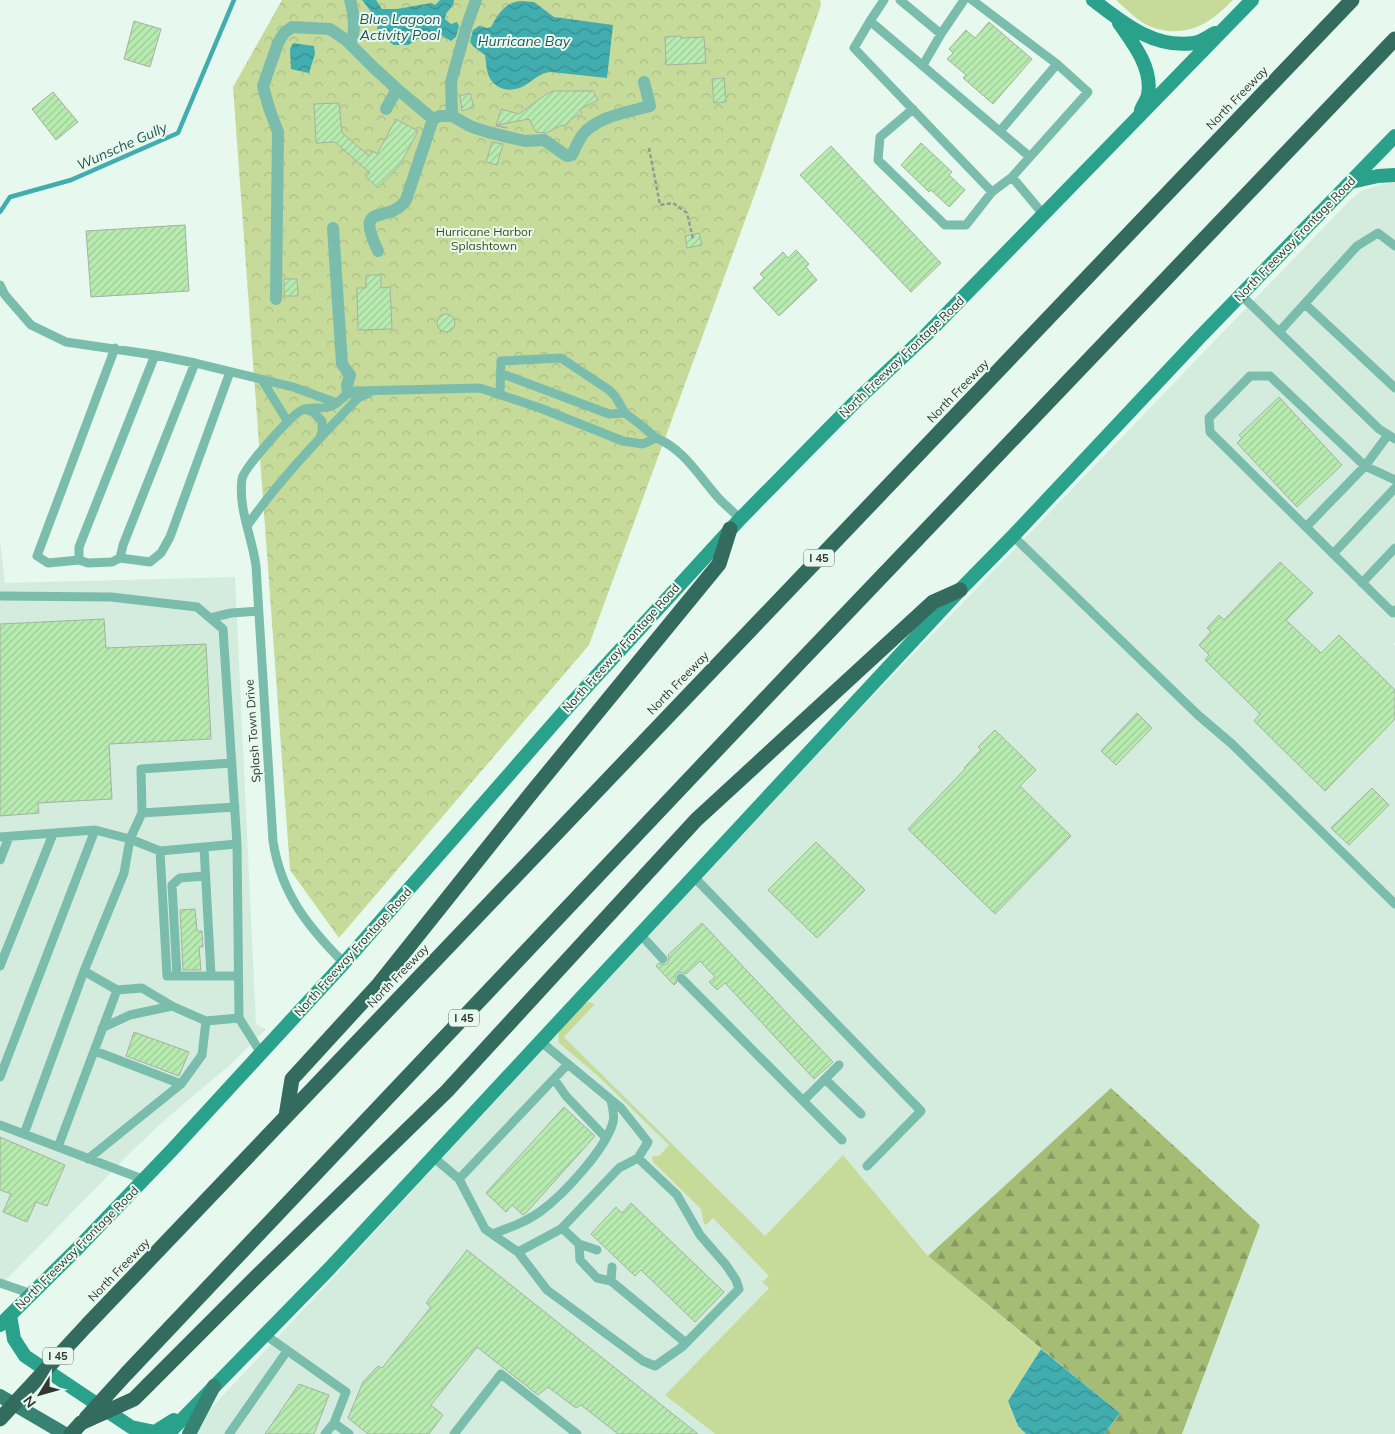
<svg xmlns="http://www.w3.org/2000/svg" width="1395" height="1434" font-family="Mulish,sans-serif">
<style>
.built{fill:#d4ecde}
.grass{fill:#c6db9a}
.forest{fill:url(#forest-firs)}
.park{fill:url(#park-crowns)}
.water{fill:url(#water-waves)}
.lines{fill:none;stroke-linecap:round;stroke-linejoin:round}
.stream{stroke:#41adae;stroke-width:4.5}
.building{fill:url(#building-hatch);stroke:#a5b1a3}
.path{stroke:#8f9c94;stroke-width:2.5;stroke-dasharray:4 2.5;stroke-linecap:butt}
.service{stroke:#7bbdad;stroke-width:9}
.pedestrian{stroke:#7bbdad;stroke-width:12}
.secondary{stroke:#2aa18b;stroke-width:14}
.primary{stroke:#368373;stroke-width:14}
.motorway{stroke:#336b5f;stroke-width:15}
.motorway-bridge{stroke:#336b5f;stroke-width:15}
.labels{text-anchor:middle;stroke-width:4;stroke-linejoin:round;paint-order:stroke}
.shield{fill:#e7f9ee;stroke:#68726c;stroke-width:1}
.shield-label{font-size:11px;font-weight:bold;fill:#313834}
.street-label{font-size:12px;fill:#313834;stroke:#e7f9ee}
.park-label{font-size:12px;fill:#414f1c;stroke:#e7f9ee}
.water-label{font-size:14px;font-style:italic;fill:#275656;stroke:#e7f9ee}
</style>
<defs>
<pattern id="forest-firs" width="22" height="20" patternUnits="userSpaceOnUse" patternTransform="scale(1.25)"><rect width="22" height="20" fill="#a5bc75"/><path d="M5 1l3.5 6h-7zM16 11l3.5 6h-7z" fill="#879a61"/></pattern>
<pattern id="park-crowns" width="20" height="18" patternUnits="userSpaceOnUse" patternTransform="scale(1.25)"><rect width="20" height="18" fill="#c6db9a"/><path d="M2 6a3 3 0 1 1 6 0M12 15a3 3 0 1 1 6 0" fill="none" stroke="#abbd85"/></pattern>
<pattern id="water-waves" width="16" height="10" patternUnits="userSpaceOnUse" patternTransform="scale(1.25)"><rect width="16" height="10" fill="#41adae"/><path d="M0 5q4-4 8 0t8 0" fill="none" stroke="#378e8e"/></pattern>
<pattern id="building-hatch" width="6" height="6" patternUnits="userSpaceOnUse" patternTransform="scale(1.25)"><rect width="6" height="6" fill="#b7ebaf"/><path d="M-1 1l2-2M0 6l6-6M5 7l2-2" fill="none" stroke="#9eca97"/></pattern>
</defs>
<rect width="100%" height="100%" fill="#e7f9ee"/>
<path class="built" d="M1395 182V642L1393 644 1395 646V1434H1182L1260 1225 1111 1088 928 1256 843 1155 749 1254 770 1276 769 1288 665 1395 715 1434H193L198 1422 212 1407 334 1277 669 908 1350 200 1361 191 1382 184Z
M0 540 5 583 235 577 256 1024 266 1029 230 1065 167 1118 133 1150 0 1286Z"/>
<path class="grass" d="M1116 0H1233C1214 19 1197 33 1169 31 1159 30 1149 27 1140 21 1132 15 1124 7 1116 0Z
M589 1002 595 1004 564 1037 765 1236 843 1155 928 1256 1041 1349 1008 1401 1018 1426 1026 1434H715L665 1395 769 1288 762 1282 769 1276 713 1218 706 1225 704 1224 701 1209 697 1205 653 1162 652 1158 654 1156H659L669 1145 597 1075 559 1043C555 1025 574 1013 585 1003Z"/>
<path class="forest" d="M1111 1088 1260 1225 1182 1434H1104L1120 1413 928 1256Z"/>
<path class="park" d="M282 0H820L821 5 761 177 589 645 339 938 290 870 233 87Z"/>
<path class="water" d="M362 0H376L382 9H397L431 3 435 5 440 0H454C454 9 445 10 445 19L451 24 457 22 459 26 456 37 451 41 434 31 429 32 408 45H394L381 36 378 32 376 18Z
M521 1 534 2 554 17 613 25 607 78 551 72C540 73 535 79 527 84 513 94 494 91 488 74 486 68 486 61 485 55L474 47 470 42 473 30 479 26 487 28 491 27C499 13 504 3 521 1Z
M293 43 314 46 315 54 309 73 291 69 290 49Z
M1041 1349 1120 1413 1104 1434H1026L1018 1426 1008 1401Z"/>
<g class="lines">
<path class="stream" d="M0 212 10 197 71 180 178 133 234 0"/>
</g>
<path class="building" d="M134 21 161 29 150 67 124 59Z
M989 22 1032 59 993 104 963 78 966 75 947 59 953 53 949 49 966 30 975 38Z
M681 36V38L704 37 706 63 666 65 665 37Z
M724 78 726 102 714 103 712 79Z
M553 91H593L598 100 580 109 582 113 571 119 565 127 562 125 546 133 536 132 529 119 497 125 507 128 496 126 501 109 519 114 545 95Z
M53 92 78 122 56 140 32 109Z
M470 93 474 107 462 111 460 96Z
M339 103 342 133 369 156 373 151 377 154 396 119 418 131 400 165 378 188 366 177 370 173 335 142 316 143 314 104Z
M492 142 503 144 497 165 486 162Z
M921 143 952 172 949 175 965 190 949 207 931 190 929 192 901 165Z
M831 146 941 263 911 292 800 175Z
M185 225 189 291 91 297 86 231Z
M699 233 702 245 687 248 685 236Z
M796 250 809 264 806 267 817 280 779 316 753 288 764 278 760 274 783 252 788 258Z
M366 275H381V288L390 287 392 329 358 330 357 288H366Z
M284 279H297L298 296H284Z
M437 323a9 9 0 1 1 18 0a9 9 0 1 1-18 0Z
M1279 397 1342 465 1297 507 1237 443 1242 438 1239 435Z
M1280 562 1313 593 1286 620 1321 653 1339 635 1395 690V719L1325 791 1254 721 1260 714 1205 660 1209 655 1199 645 1211 632 1207 628 1219 615 1224 620Z
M104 619 106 648 206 644 211 739 109 744 112 799 38 803 39 813 0 816V624Z
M1137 713 1152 728 1116 765 1101 751Z
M995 730 1036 770 1020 786 1071 836 995 914 908 829 965 769 964 768 981 750 978 747Z
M1372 788 1389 805 1349 845 1331 828Z
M816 842 865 890 817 938 768 890Z
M195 909 197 931H202L203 947H199L201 970H183L180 910Z
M702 923 833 1062 814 1079 725 983 717 990 709 982 715 977 700 961 686 974 682 972 677 973 675 977 677 982 674 985 656 966 659 963 664 965 668 963 669 958 668 955Z
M134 1032 189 1052 179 1076 126 1056Z
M564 1107 595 1136 526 1213 523 1215 512 1205 506 1212 486 1193Z
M0 1137 65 1165 47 1206 36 1202 27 1222 3 1212 11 1194 0 1190Z
M631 1203 724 1292 695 1322 641 1270 635 1276 591 1234 616 1207 622 1213Z
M467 1250 698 1434H618L581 1405 576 1408 548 1387 538 1395 477 1347 431 1405 443 1415 429 1434H368L348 1418 363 1382 378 1366 382 1368 431 1307 426 1303Z
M299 1384 329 1395 314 1434H265Z"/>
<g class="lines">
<path class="path" d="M649 148 660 205 673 203 687 213 693 239"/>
<path class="service" d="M884 0 870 21 1030 157
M900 0 941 34 923 65
M870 21 854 48 992 192 1012 177 1088 92 1057 64 972 0
M941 34 964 0
M913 109 880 137 878 160 945 225H966L992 192
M1000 131 1057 64
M1012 177 1043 214
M0 285 5 295 31 325 66 342 155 355 195 363 293 387 337 403
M1241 295 1379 429 1395 439
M1305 304 1395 388
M1279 332 1357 246 1378 233 1395 246
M115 348 37 556 48 563 79 560 88 563 112 562 120 558 150 562 161 553 170 537 230 372
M262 380 288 422
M500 394 501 361 561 358 609 390 615 396 625 413 609 414 500 373
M307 410 313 412 322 421V432L320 438
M625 413 642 426 656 438
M1395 480 1365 466 1270 376H1250L1209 418 1210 432 1393 613 1395 610
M247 526C279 480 319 439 358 398L371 392
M1306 527 1365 466 1388 435
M1013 536 1198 715 1232 744 1395 904
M1333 554 1395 488
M120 558 123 545 195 363
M79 560V547L155 355
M1362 583 1395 548
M0 596 111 597 197 607 223 629 237 844
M210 618 231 613 258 611
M142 813 235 807
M0 837 95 830 130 839 160 851 237 844 239 1018 261 1053
M204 847 211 975
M160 851 167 976H238
M0 860 9 837
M693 876 921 1111 867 1166
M640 934 663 959
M344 963C307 926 281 893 273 841L256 566C252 536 238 509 242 479 244 468 291 415 302 410 311 406 323 410 332 406 343 401 342 393 358 391L480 388 540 408 623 441 643 444 656 438C682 448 697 473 715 494 722 503 732 510 740 519
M0 966 53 834
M84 971 117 990 142 988 172 1006 206 1021
M177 976 172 885 180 878 204 876
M681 978 842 1140
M102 1028 130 1015 172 1006
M95 1051 181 1084
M0 1077 95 830
M554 1079 566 1096 606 1138
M825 1079 861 1114
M803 1101 839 1065
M0 1125 145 1180
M24 1134 84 971 124 873 130 839 142 813 141 769 232 763
M58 1147 117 990
M433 1157 459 1179 485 1229 518 1252 561 1229 619 1168 638 1158 648 1142 621 1108 540 1041
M88 1159 181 1084 202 1055 206 1021 239 1018
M459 1179 568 1064
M562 1228 579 1244 580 1260 597 1278 611 1281 686 1343
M492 1234C509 1228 526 1222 541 1211 563 1195 606 1149 613 1122 615 1116 612 1106 611 1100
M579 1244 597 1250
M518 1252 547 1290 643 1361 655 1366 682 1347 739 1289 736 1280 726 1265 700 1235 677 1195 638 1158
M611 1281 612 1267
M0 1283 32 1294
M264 1334 346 1392 334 1423 349 1434
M229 1434 287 1351
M325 1434 334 1423
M454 1434 501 1374 577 1434"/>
<path class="pedestrian" d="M350 0C354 14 357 30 350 44
M386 109 397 89 433 119
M452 116 472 127 491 133 525 141 544 140 567 156 572 155C575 148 579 140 583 134 598 116 629 112 650 106L644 82
M333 228 342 364 350 375 347 385 348 393
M378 251C353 199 389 226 406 200L433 119 440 116H452L451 82 467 25 476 0
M276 299 278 132 269 108 263 86 278 43 284 33 292 27 330 29 346 40 372 66 397 89"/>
<path class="secondary" d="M1093 0C1123 23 1154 49 1194 43 1201 42 1209 36 1215 33
M1119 23C1133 43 1153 68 1148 95 1147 100 1143 105 1141 110
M1351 182 1378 176 1395 175
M10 1315 14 1339 25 1356 131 1427 155 1432 174 1420
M0 1325 76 1250 172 1150 344 963 568 707 740 519 856 401 926 335 1252 0
M168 1434 330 1268 960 590 1013 536 1200 337 1395 136"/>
<path class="primary" d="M0 1396 65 1434
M189 1434 214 1386"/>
<path class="motorway" d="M286 1116 292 1079 379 984 533 791 719 564 730 529
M88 1324 1352 0
M127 1373 800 662 1395 39
M148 1385 259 1274 447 1091 696 820 933 602 960 590
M71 1434 81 1423"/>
<path class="motorway-bridge" d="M86 1418 127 1373
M0 1419 88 1324
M81 1423 134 1399 148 1385"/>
</g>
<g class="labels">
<g class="shield">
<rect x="804" y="549.5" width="30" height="17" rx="4"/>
<rect x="449" y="1009.5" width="30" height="17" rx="4"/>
<rect x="43" y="1347.5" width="30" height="17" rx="4"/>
</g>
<g class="shield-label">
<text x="819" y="562">I 45</text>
<text x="464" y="1022">I 45</text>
<text x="58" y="1360">I 45</text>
</g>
<g class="street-label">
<text transform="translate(1237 98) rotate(-46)" y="4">North Freeway</text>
<text transform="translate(1295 239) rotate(-46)" y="4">North Freeway Frontage Road</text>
<text transform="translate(902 357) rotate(-44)" y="4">North Freeway Frontage Road</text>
<text transform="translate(958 391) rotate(-46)" y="4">North Freeway</text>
<text transform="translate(621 648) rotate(-48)" y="4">North Freeway Frontage Road</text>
<text transform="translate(678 683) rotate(-46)" y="4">North Freeway</text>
<text transform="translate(253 731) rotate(-94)" y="4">Splash Town Drive</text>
<text transform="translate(353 952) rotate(-48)" y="4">North Freeway Frontage Road</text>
<text transform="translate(398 976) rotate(-46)" y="4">North Freeway</text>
<text transform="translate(77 1248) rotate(-45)" y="4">North Freeway Frontage Road</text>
<text transform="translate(119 1270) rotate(-46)" y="4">North Freeway</text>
</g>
<g class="park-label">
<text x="484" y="236">Hurricane Harbor<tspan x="484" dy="14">Splashtown</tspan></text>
</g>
<g class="water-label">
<text x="400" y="24">Blue Lagoon<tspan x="400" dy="16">Activity Pool</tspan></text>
<text x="524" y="46">Hurricane Bay</text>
<text transform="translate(122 146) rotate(-24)" y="5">Wunsche Gully</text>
</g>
</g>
<g transform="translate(40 1394) rotate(233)" stroke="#e7f9ee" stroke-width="4" paint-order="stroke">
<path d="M0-4L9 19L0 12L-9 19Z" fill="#313834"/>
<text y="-8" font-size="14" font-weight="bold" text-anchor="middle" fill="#313834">N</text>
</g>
</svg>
